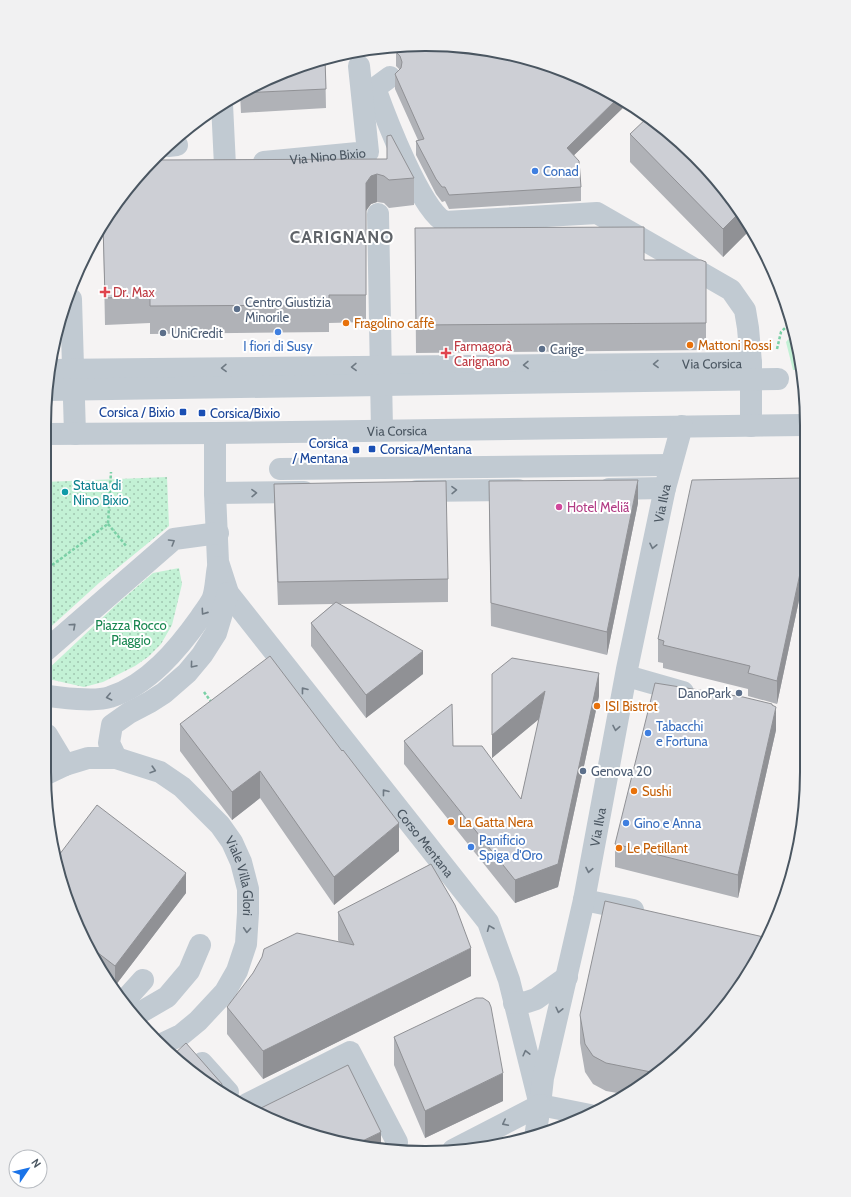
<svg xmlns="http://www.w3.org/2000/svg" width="851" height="1197" font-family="Cabin,sans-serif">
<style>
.grass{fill:#c3f1d5}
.park{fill:url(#park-dots)}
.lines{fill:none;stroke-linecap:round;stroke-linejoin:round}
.path{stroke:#7ad0a6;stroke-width:2.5;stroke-dasharray:3 2;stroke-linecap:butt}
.minor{stroke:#c1cad2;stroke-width:22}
.wall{fill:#b0b2b7}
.shaded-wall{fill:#909195}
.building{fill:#cdcfd5;stroke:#909195}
.oneway{stroke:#6e7983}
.shop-dot{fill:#3f7fe0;stroke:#fff;stroke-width:1.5}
.health-dot{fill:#e0444e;stroke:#fff;stroke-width:1.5}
.service-dot{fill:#5c6f8a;stroke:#fff;stroke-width:1.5}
.food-dot{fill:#e8710a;stroke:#fff;stroke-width:1.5}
.transit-dot{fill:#1a4fb4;stroke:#fff;stroke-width:1.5}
.culture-dot{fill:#0f9aa8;stroke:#fff;stroke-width:1.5}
.hotel-dot{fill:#d1479c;stroke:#fff;stroke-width:1.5}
.labels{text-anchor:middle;stroke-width:4;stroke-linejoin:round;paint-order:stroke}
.street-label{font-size:13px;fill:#4a5661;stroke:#fff}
.shop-label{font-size:13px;fill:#366cbe;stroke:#fff;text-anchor:start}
.health-label{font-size:13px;fill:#be3a42;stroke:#fff;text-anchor:start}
.service-label{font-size:13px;fill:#4e5e75;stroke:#fff;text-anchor:start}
.food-label{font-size:13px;fill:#c56008;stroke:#fff;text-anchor:start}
.transit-label{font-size:13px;fill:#164399;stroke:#fff;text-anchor:end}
.culture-label{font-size:13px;fill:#0d838f;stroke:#fff;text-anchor:start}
.hotel-label{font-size:13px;fill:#b23c85;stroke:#fff;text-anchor:start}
.park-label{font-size:13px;fill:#17864f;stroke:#fff}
.district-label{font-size:17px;font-weight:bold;letter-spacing:1px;fill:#5f6368;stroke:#fff}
.rim{fill:none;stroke:#4a5661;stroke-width:2}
</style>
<defs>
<pattern id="park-dots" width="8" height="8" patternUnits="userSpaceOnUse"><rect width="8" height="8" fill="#c3f1d5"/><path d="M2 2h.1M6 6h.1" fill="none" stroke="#a0c6b0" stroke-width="1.8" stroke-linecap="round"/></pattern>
</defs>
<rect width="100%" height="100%" fill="#f5f3f3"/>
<path class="grass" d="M792 335 802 370H793L786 342Z"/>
<path class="park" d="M167 477 169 526 99 583 44 633V482Z
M179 568 182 584 172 625 161 644 148 657 135 666 103 682 84 687 44 678V673L117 604 153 573Z"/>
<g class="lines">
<path class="path" d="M777 349 781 332 788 325
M108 524 127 547
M44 571 108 524 111 472
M204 692 212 703"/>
<g class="minor">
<path d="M390 77 375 88C385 116 421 211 445 222L597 213 731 290 745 310 748 328 751 363V426"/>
<path d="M222 104 225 166"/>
<path d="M168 146 177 145"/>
<path id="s1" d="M264 162 368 152 359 66"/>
<path d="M378 214 382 430"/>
<path d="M71 299 75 434"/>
<path id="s2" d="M49 370 751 363"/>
<path d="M47 390 778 379"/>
<path id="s3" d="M215 433V493L218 562 228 593 488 922 509 980 540 1105 536 1131"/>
<path id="s4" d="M44 434 215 433 804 425"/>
<path d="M280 469 671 465"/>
<path d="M609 489 665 488"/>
<path d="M417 491 518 490"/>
<path d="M215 493 304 492"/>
<path d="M44 652 174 539 218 533"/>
<path d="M627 676 683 692"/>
<path d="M44 695C59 698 96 702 110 697 148 685 178 649 200 618 204 612 209 606 212 600 216 592 216 576 218 567"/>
<path d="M47 735 65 765"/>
<path d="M116 758 109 743 112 725 129 713 150 702 164 693 187 673 202 655 216 633 228 593"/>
<path id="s5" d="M44 775 65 765 88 758H116L160 772 182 787 220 825 232 842 241 862 248 889V913L246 944 237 971 225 992 198 1021 181 1035 162 1044"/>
<path d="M584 900 633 910"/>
<path d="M124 1001 143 980"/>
<path d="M514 1003 527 1002 536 999 567 977"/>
<path d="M136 1015 167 997 189 971 200 945"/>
<path d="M202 1063 228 1092"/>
<path id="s6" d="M541 1096 543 1078 584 900 627 669 665 488 682 426"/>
<path d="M247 1104 350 1052 397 1142"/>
<path d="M540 1105 590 1115"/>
<path d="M453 1150 540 1105"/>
</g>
</g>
<path class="wall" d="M396 52 627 104 574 155 581 187V201L449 209 445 201 442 202 436 194 416 155V141L418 140 395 89V74L400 70 396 66Z
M325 59 326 108 241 113 240 93 303 64Z
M184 131V135L181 134Z
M630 134 712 174 750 230 723 257 630 162Z
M387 136 414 178V205L389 208 384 203 377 202 371 204 366 210V322L329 323V332L150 334V323L105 325 103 225 156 160 387 159Z
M415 228 644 260 706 262V350L416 353Z
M804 478 805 572 777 704 748 696V689L663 668V663L658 662V639Z
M274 484 448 579V602L339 604 423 674 366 718 311 646V623L333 604 278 605 274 507Z
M638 503 607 655 491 626 489 504Z
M599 696 558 887 515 903 404 764V741L453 746 521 799 539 719 492 758V697Z
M772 705 776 730 738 898 615 867V844Z
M180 724 399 851 334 905 260 798 232 820 180 751Z
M57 870 186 893 115 986 107 980Z
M338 912 471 976 263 1079 227 1034V1007L339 942 338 940Z
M580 1015 677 1058 623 1094 606 1091 593 1084 585 1072 580 1043Z
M394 1037 503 1101 425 1138 394 1065Z"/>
<path class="shaded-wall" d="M618 98 627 104 567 162V148Z
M377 174V202L371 204 366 211V183L371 176Z
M739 213 750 230 723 257V229Z
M638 480V503L607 655V632Z
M805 550V572L777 704V681Z
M423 651V674L366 718V695Z
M599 673V696L558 887 515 903V880Z
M545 691V714L492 758V735Z
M776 707V730L738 898V875Z
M260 771V798L232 820V792Z
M399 823V851L334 905V877Z
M186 873V893L115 986V966Z
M471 948V976L263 1079V1051Z
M503 1073V1101L425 1138V1111Z
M381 1132V1150H375L356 1144Z"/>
<path class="building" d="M450 45 472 48V49H473L524 57 594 83 618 98 567 148 579 161 581 187 449 195 445 187H442L436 179 416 141 424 139 395 74 401 68 402 62 400 56 396 52 408 46Z
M325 59 326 89 241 93V92L303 64Z
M648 117 658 123 712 174 739 213 723 229 630 134Z
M391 135 414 178 389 180 384 176 377 174 371 176 366 183V295H329V305L150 306V296L105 298 103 224 156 160 387 159V136Z
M644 227V260H701L706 262V323L416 325 415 228Z
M804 478 805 550 777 681 748 673 750 666 663 645 664 641 658 639 692 480Z
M638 480 607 632 491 603 489 481Z
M446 481 448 579 278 582 274 484Z
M336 602 423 651 366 695 311 623Z
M270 656 342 751 343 750 399 823 334 877 260 771 232 792 180 724Z
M512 658 599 673 558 864 515 880 404 741 452 704 453 746H482L521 799 545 691 492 735V674Z
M655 683 743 697 772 704V705L776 707 738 875 615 844Z
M97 805 186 873 115 966 93 949 57 870 56 859Z
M431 864 455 905 471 948 263 1051 227 1007 253 973 262 957 264 949 297 933 354 945 338 912Z
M605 901 768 938 728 1004 677 1058 656 1073 606 1063 593 1056 585 1044 580 1015Z
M476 998H483L489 1002 491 1007 503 1073 425 1111 394 1037Z
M186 1043 222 1084 221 1088 174 1058 172 1056Z
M348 1065 381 1132 356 1144 279 1124 257 1110Z"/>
<defs><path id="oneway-chevron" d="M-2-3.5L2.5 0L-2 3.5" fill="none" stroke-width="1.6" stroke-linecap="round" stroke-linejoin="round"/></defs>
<g class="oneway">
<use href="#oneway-chevron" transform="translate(656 364) rotate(179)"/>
<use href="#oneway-chevron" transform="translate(526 365) rotate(179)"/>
<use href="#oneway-chevron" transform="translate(354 367) rotate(179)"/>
<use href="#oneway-chevron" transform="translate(224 368) rotate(179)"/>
<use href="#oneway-chevron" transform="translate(454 490) rotate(-1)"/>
<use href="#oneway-chevron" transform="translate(254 493) rotate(-1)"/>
<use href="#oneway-chevron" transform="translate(172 542) rotate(-31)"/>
<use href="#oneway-chevron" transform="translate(653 546) rotate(102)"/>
<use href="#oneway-chevron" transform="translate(204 612) rotate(125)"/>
<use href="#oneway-chevron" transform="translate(73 626) rotate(-42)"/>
<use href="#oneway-chevron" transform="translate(193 665) rotate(130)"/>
<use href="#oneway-chevron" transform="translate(304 690) rotate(-128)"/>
<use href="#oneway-chevron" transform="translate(109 697) rotate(167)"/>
<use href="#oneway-chevron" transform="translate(616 728) rotate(101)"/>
<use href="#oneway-chevron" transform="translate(153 770) rotate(17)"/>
<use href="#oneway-chevron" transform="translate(385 792) rotate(-128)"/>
<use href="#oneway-chevron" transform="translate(589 870) rotate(101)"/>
<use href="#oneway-chevron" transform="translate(490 928) rotate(-112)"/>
<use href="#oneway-chevron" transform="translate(247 930) rotate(94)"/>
<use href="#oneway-chevron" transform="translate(559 1010) rotate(103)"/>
<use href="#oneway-chevron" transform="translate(526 1053) rotate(-104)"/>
<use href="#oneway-chevron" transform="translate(505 1123) rotate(153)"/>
</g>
<g class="shop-dot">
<circle cx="535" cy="171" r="4"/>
<circle cx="278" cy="332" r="4"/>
<circle cx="648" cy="733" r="4"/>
<circle cx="626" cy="823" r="4"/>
<circle cx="471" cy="847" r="4"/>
</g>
<g class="health-dot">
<path d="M103 286h4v4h4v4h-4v4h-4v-4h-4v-4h4z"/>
<path d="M444 347h4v4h4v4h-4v4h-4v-4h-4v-4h4z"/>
</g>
<g class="service-dot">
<circle cx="237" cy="309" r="4"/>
<circle cx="163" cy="333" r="4"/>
<circle cx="542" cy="349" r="4"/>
<circle cx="739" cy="693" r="4"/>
<circle cx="583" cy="771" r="4"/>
</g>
<g class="food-dot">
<circle cx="346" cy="323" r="4"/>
<circle cx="690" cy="345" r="4"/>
<circle cx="597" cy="706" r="4"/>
<circle cx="634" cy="791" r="4"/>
<circle cx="451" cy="822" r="4"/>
<circle cx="619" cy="848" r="4"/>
</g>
<g class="transit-dot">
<rect x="179" y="408" width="8" height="8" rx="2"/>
<rect x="198" y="409" width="8" height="8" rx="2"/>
<rect x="368" y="445" width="8" height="8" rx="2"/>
<rect x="352" y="446" width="8" height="8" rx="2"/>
</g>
<circle class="culture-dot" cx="65" cy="492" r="4"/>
<circle class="hotel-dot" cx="559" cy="507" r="4"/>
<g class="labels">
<g class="street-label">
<text dy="5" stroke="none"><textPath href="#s1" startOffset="64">Via Nino Bixio</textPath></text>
<text dy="5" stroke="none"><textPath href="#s2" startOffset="663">Via Corsica</textPath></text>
<text dy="5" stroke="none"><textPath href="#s4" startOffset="353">Via Corsica</textPath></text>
<text dy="5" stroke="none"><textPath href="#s6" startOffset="605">Via Ilva</textPath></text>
<text dy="5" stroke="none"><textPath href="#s6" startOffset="275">Via Ilva</textPath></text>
<text dy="5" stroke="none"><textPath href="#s3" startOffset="480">Corso Mentana</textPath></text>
<text dy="5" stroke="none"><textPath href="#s5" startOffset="258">Viale Villa Glori</textPath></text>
</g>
<g class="shop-label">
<text x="543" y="176">Conad</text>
<text x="278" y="351" text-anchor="middle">I fiori di Susy</text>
<text x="656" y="731">Tabacchi<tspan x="656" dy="15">e Fortuna</tspan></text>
<text x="634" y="828">Gino e Anna</text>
<text x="479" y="845">Panificio<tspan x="479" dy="15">Spiga d'Oro</tspan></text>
</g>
<g class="health-label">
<text x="113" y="297">Dr. Max</text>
<text x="454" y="351">Farmagorà<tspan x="454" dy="15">Carignano</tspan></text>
</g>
<g class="service-label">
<text x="245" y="307">Centro Giustizia<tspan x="245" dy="15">Minorile</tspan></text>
<text x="171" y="338">UniCredit</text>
<text x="550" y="354">Carige</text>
<text x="731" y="698" text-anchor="end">DanoPark</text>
<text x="591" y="776">Genova 20</text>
</g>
<g class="food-label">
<text x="354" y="328">Fragolino caffè</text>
<text x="698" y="350">Mattoni Rossi</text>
<text x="605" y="711">ISI Bistrot</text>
<text x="642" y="796">Sushi</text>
<text x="459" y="827">La Gatta Nera</text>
<text x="627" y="853">Le Petillant</text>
</g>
<g class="transit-label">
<text x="175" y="417">Corsica / Bixio</text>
<text x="210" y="418" text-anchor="start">Corsica/Bixio</text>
<text x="348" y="448">Corsica<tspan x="348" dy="15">/ Mentana</tspan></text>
<text x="380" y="454" text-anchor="start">Corsica/Mentana</text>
</g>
<g class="culture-label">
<text x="73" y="490">Statua di<tspan x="73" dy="15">Nino Bixio</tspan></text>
</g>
<g class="hotel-label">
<text x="567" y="512">Hotel Meliã</text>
</g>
<g class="park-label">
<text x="131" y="630">Piazza Rocco<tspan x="131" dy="15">Piaggio</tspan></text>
</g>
<g class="district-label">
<text x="342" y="243">CARIGNANO</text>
</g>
</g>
<path d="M0 0H851V1197H0ZM425 51H426A374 374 0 0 1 800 425V772A374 374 0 0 1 426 1146H425A374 374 0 0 1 51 772V425A374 374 0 0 1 425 51Z" fill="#f1f1f2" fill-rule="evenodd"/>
<path class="rim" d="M425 51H426A374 374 0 0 1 800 425V772A374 374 0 0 1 426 1146H425A374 374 0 0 1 51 772V425A374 374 0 0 1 425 51Z"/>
<g transform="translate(28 1169) rotate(55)"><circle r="19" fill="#ffffff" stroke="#b7bbc0"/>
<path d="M0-3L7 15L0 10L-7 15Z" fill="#1a73e8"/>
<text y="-6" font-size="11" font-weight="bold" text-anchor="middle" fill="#4a5661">N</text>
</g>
</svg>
